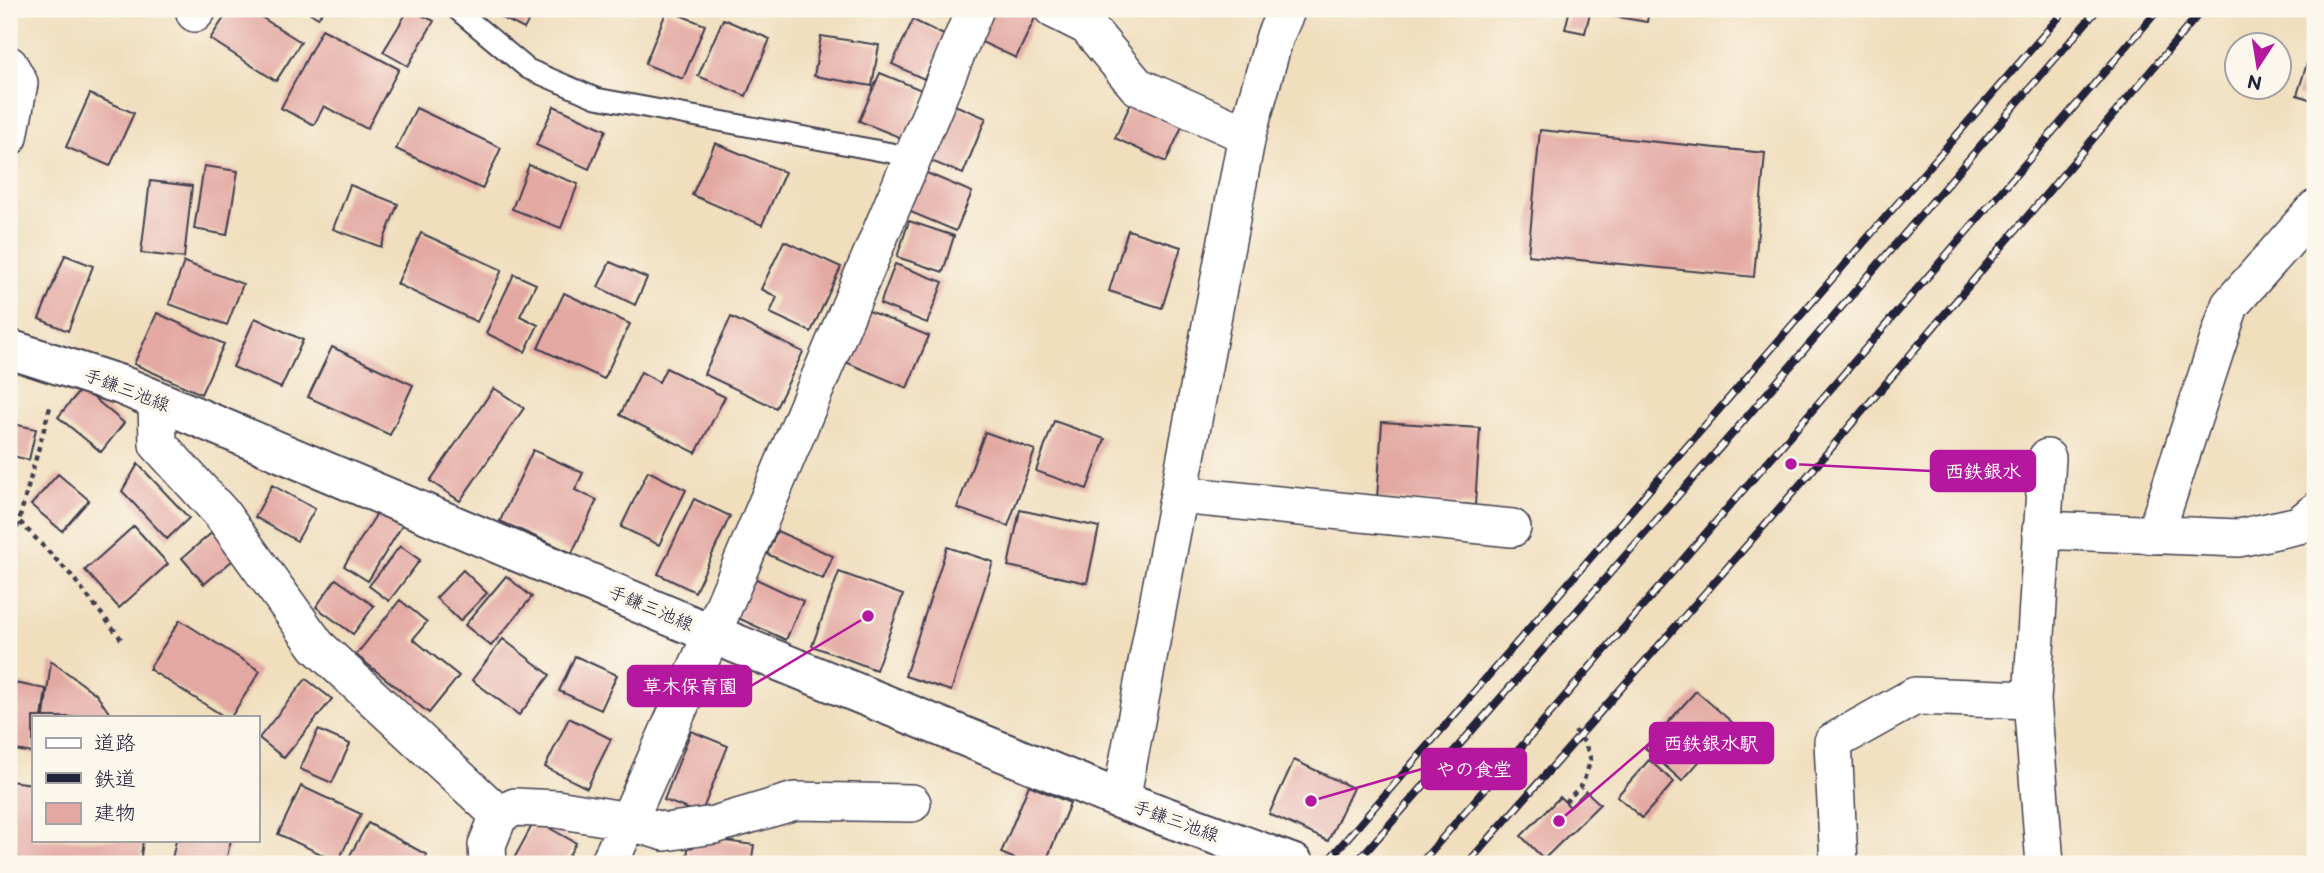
<svg xmlns="http://www.w3.org/2000/svg" width="2324" height="873" font-family="'Balsamiq Sans','Klee One',sans-serif">
<style>
.building{fill:#e3a8a2}
.lines{fill:none;stroke-linecap:round;stroke-linejoin:round}
.service-casing{stroke:#413e4e;stroke-width:23}
.minor-casing{stroke:#413e4e;stroke-width:40}
.secondary-casing{stroke:#413e4e;stroke-width:42}
.path{stroke:#413e4e;stroke-width:4.5;stroke-dasharray:5 5;stroke-linecap:butt}
.service{stroke:#fff;stroke-width:19}
.minor{stroke:#fff;stroke-width:37}
.secondary{stroke:#fff;stroke-width:38}
.rail-casing{stroke:#22223b;stroke-width:8}
.rail{stroke:#fbf7ec;stroke-width:5;stroke-dasharray:16;stroke-linecap:butt}
.labels{text-anchor:middle;stroke-width:7;stroke-linejoin:round;paint-order:stroke}
.street-label{font-size:18px;fill:#22223b;stroke:#fbf7ec}
.leader{fill:none;stroke:#b5179e;stroke-width:2.5}
.callout-dot{fill:#b5179e;stroke:#fbf7ec;stroke-width:2.5}
.callout{fill:#b5179e;stroke:#b5179e;stroke-width:2.5}
.callout-label{font-size:19px;text-anchor:middle;font-weight:bold;fill:#fff}
</style>
<rect width="100%" height="100%" fill="#fbf7ec"/>
<filter id="ink" filterUnits="userSpaceOnUse"><feTurbulence type="fractalNoise" baseFrequency=".0143" numOctaves="2"/><feDisplacementMap in="SourceGraphic" scale="14" xChannelSelector="R" yChannelSelector="G"/><feConvolveMatrix kernelMatrix="1 2 1 2 8 2 1 2 1" color-interpolation-filters="sRGB"/></filter>
<filter id="wash" filterUnits="userSpaceOnUse"><feTurbulence type="fractalNoise" baseFrequency=".00686" numOctaves="4" result="noise"/><feDisplacementMap in="SourceGraphic" scale="28" xChannelSelector="R" yChannelSelector="G"/><feGaussianBlur stdDeviation="1.57" result="paint"/><feColorMatrix in="noise" values="0 0 0 0 0 0 0 0 0 0 0 0 0 0 0 0 0 1.4 0 .05"/><feComposite in="paint" operator="in"/></filter>
<g filter="url(#wash)">
<rect width="100%" height="100%" fill="#f0debd"/>
<g id="blocks">
<path class="building" d="M230 9H248L301 42 276 81 210 39Z
M304 9H324L318 18Z
M409 9 434 21 408 66 383 52Z
M485 9H535L524 29Z
M989 9H1021L1036 16 1016 58 975 39Z
M1570 9H1591L1585 33 1565 29Z
M1607 9H1649L1647 22 1606 15Z
M667 10 705 25 683 79 645 64Z
M723 19 770 39 746 96 698 76Z
M913 20 946 36 924 79 892 64Z
M322 29 399 69 367 129 324 106 314 125 281 108Z
M821 36 879 45 872 86 814 76Z
M2315 38V101L2297 95Z
M880 73 924 91 904 139 859 121Z
M90 94 134 113 110 166 66 147Z
M1135 94 1186 118 1166 162 1115 138Z
M945 101 986 118 963 174 921 157Z
M554 106 606 130 589 169 536 145Z
M416 108 501 148 482 189 396 149Z
M1540 130 1765 153 1754 277 1528 255Z
M715 143 785 172 762 225 692 195Z
M529 165 578 184 561 228 512 209Z
M204 166 238 171 227 235 194 229Z
M922 171 972 192 956 231 906 210Z
M150 181 192 186 184 258 141 253Z
M350 185 398 204 381 247 333 229Z
M909 221 954 236 943 272 897 257Z
M1128 230 1181 247 1162 308 1109 291Z
M421 233 502 270 477 322 397 284Z
M784 241 841 267 811 332 770 313 777 297 761 289Z
M65 255 93 266 68 331 39 319Z
M184 262 243 284 227 325 169 304Z
M610 262 647 278 635 305 598 287Z
M895 264 943 282 927 323 880 304Z
M514 274 536 284 520 316 538 325 525 352 486 333Z
M564 293 630 324 604 379 538 348Z
M864 309 929 336 907 388 843 361Z
M157 313 224 344 201 394 134 364Z
M731 317 803 352 776 408 704 374Z
M255 318 303 340 281 388 233 367Z
M332 347 413 385 390 435 308 397Z
M666 368 725 397 696 453 620 415 641 372 659 382Z
M82 388 124 423 101 452 58 417Z
M494 388 524 408 460 501 430 481Z
M1054 421 1105 439 1087 489 1036 471Z
M1382 422 1480 428 1475 505 1377 499Z
M9 423 36 429 29 460 9 455Z
M985 432 1035 450 1008 526 957 508Z
M533 450 583 473 575 490 597 500 572 553 500 521Z
M138 464 189 518 167 539 122 491Z
M648 471 686 490 659 545 621 527Z
M58 474 89 500 62 531 31 505Z
M272 485 315 509 297 541 255 517Z
M694 499 730 516 695 592 658 574Z
M379 510 403 524 368 581 344 566Z
M1020 510 1099 527 1087 583 1008 566Z
M221 525 244 551 204 584 182 558Z
M134 526 168 564 119 608 85 570Z
M777 531 833 556 823 579 767 554Z
M400 546 420 560 389 601 369 586Z
M947 547 993 562 951 691 905 676Z
M463 570 487 593 460 621 436 598Z
M839 572 903 595 876 670 812 646Z
M506 576 532 597 491 646 465 625Z
M754 578 803 601 786 640 736 617Z
M336 579 374 606 353 634 316 607Z
M400 600 427 622 413 639 459 676 429 713 356 655Z
M180 620 260 671 231 717H225L149 669Z
M503 639 550 675 519 715 472 680Z
M575 656 617 675 601 710 559 691Z
M51 661 96 694 112 717H44Z
M306 679 332 699 284 758 259 738Z
M9 682 46 689 42 717H33V753L9 749Z
M1696 691 1733 723 1682 781 1645 748Z
M569 718 611 739 587 788 545 767Z
M318 730 350 744 332 783 300 769Z
M691 731 728 746 701 814 664 800Z
M1294 760 1353 788 1328 841 1269 814Z
M1649 760 1674 782 1642 818 1617 796Z
M9 781 33 784V840H143L140 864H9Z
M1029 785 1070 803 1045 864H1027L1001 853Z
M301 786 361 814 338 862 278 834Z
M1586 791 1600 804 1544 859 1521 836 1560 797 1570 807Z
M535 820 576 843 564 864H511Z
M368 823 427 855 422 864H345Z
M690 836 754 845 751 864H686Z
M176 840H231L225 864H171Z
M2259 860V864H2214V862Z"/>
</g>
</g>
<g filter="url(#ink)">
<use href="#blocks" fill-opacity="0" stroke="#413e4e" stroke-width="2"/>
<g class="lines">
<g class="service-casing">
<path id="service" d="M456 9 528 69 596 98 913 157"/>
</g>
<g class="minor-casing">
<path id="minor" d="M1053 9 1087 26 1137 86 1247 135
M195 13 198 9
M9 65 19 83 9 137
M157 400 158 444 221 513 317 646 499 815
M1179 495 1512 528
M2041 530 2239 538 2299 525 2315 512
M2155 535 2230 305 2315 209
M1121 800 1247 135 1275 36 1287 9
M488 864 487 845 499 815 515 807 557 809 628 821 665 832 714 825 795 801 912 803
M609 864 712 634 975 9
M1839 864 1833 742 1915 696 2032 700
M2045 864 2032 700 2047 458"/>
</g>
<g class="secondary-casing">
<path id="secondary" d="M9 349 121 385 712 634 1121 800 1294 864"/>
</g>
<path class="path" d="M20 522 71 575 122 640
M9 557 51 403
M1565 802 1582 785 1591 760 1585 743 1575 731"/>
<use href="#service" class="service"/>
<use href="#minor" class="minor"/>
<use href="#secondary" class="secondary"/>
<g class="rail-casing">
<path id="rail" d="M1325 864 2066 9
M1355 864 1739 426 2098 9
M1420 864 2159 9
M1467 864 1805 479 2203 9"/>
</g>
<use href="#rail" class="rail"/>
</g>
</g>
<g class="labels">
<g class="street-label">
<text transform="translate(127 390) rotate(21)" y="6">手鎌三池線</text>
<text transform="translate(651 608) rotate(23)" y="6">手鎌三池線</text>
<text transform="translate(1176 821) rotate(20)" y="6">手鎌三池線</text>
</g>
</g>
<path class="leader" d="M1791 464L1931 471M868 616L751 686M1559 821L1650 743M1311 801L1422 769"/>
<g class="callout-dot">
<circle cx="1791" cy="464" r="7"/>
<circle cx="868" cy="616" r="7"/>
<circle cx="1559" cy="821" r="7"/>
<circle cx="1311" cy="801" r="7"/>
</g>
<g class="callout">
<rect x="1931" y="451" width="104" height="40" rx="7"/>
<rect x="628" y="666" width="123" height="40" rx="7"/>
<rect x="1650" y="723" width="123" height="40" rx="7"/>
<rect x="1422" y="749" width="104" height="40" rx="7"/>
</g>
<g class="callout-label">
<text x="1983" y="478">西鉄銀水</text>
<text x="690" y="693">草木保育園</text>
<text x="1711" y="750">西鉄銀水駅</text>
<text x="1474" y="776">やの食堂</text>
</g>
<rect width="2324" height="873" fill="none" stroke="#fbf7ec" stroke-width="35"/>
<rect x="32" y="716" width="228" height="126" fill="#fbf7ec" stroke="#a4a2a5" stroke-width="2"/>
<rect x="46" y="738" width="35" height="10" fill="#ffffff" stroke="#a4a2a5" stroke-width="2"/>
<text x="94" y="750" font-size="21" fill="#22223b">道路</text>
<rect x="46" y="773" width="35" height="10" fill="#22223b" stroke="#a4a2a5" stroke-width="2"/>
<text x="94" y="786" font-size="21" fill="#22223b">鉄道</text>
<rect x="46" y="803" width="35" height="21" fill="#e3a8a2" stroke="#a4a2a5" stroke-width="2"/>
<text x="94" y="820" font-size="21" fill="#22223b">建物</text>
<g transform="translate(2258 66) rotate(192)"><circle r="33" fill="#fbf7ec" stroke="#a4a2a5" stroke-width="2"/>
<path d="M0-5L12 26L0 18L-12 26Z" fill="#b5179e"/>
<text y="-10" font-size="19" font-weight="bold" text-anchor="middle" fill="#22223b">N</text>
</g>
</svg>
